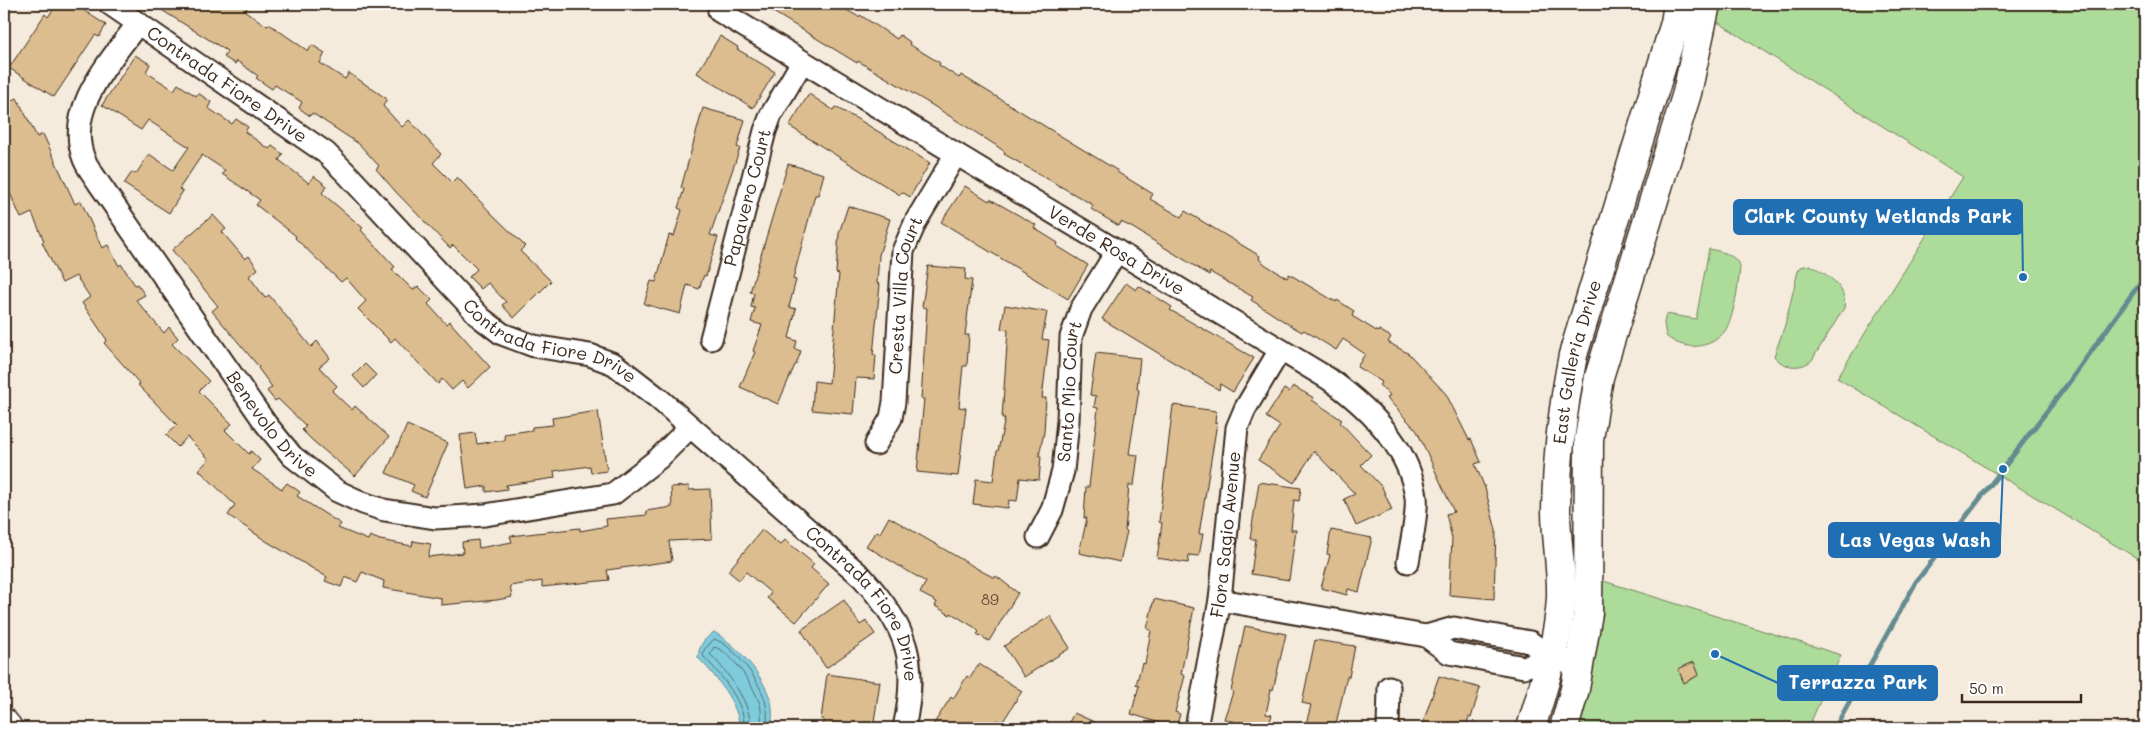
<svg xmlns="http://www.w3.org/2000/svg" width="2149" height="732" font-family="Mali,sans-serif">
<style>
.green{fill:#addb9a;stroke:#74825c}
.water{fill:#7ecbdc;stroke:#638b90}
.lines{fill:none;stroke-linecap:round;stroke-linejoin:round}
.shore{stroke:#566a6a;stroke-width:1}
.stream{stroke:#638b90;stroke-width:5}
.building{fill:#dcbd8f;stroke:#3b2a1e}
.minor-casing{stroke:#3b2a1e;stroke-width:25}
.major-casing{stroke:#3b2a1e;stroke-width:31}
.minor{stroke:#fff;stroke-width:21}
.major{stroke:#fff;stroke-width:28}
.labels{text-anchor:middle;stroke-width:4;stroke-linejoin:round;paint-order:stroke}
.number-label{font-size:15px;fill:#634f3a}
.street-label{font-size:18px;fill:#3b2a1e;stroke:#fff}
.leader{fill:none;stroke:#1f6fb2;stroke-width:2}
.callout-dot{fill:#1f6fb2;stroke:#fff;stroke-width:2}
.callout{fill:#1f6fb2;stroke:#1f6fb2;stroke-width:2}
.callout-label{font-size:19px;text-anchor:middle;font-weight:bold;fill:#fff}
</style>
<rect width="100%" height="100%" fill="#f4ebdd"/>
<filter id="ink" filterUnits="userSpaceOnUse"><feTurbulence type="fractalNoise" baseFrequency=".02" numOctaves="2"/><feDisplacementMap in="SourceGraphic" scale="10" xChannelSelector="R" yChannelSelector="G"/><feConvolveMatrix kernelMatrix="1 2 1 2 8 2 1 2 1" color-interpolation-filters="sRGB"/></filter>
<g filter="url(#ink)">
<path class="green" d="M1689 4H2145V563L1837 378 1963 177Z
M1709 249C1722 252 1733 253 1740 266 1739 282 1734 318 1725 331 1710 350 1684 351 1666 336L1664 323 1666 314 1696 319Z
M1810 265C1826 274 1848 286 1844 308L1812 360C1801 370 1783 368 1774 356L1785 325 1798 271 1801 267Z
M1597 579 1841 655 1808 728H1572Z"/>
<path class="water" d="M714 632C740 648 761 672 771 701 773 709 772 719 772 728H739C741 707 713 672 698 658 699 645 704 639 714 632Z"/>
<g class="lines">
<path class="shore" d="M744 728C747 705 719 672 703 656L704 650 714 639C734 645 762 683 766 705 768 712 767 721 767 728
M750 728C753 705 726 670 710 654L714 647C732 651 754 687 760 704 762 712 761 721 761 728"/>
<path class="stream" d="M1835 728 1916 582 2070 381 2145 276"/>
</g>
<path class="building" d="M57 4H74L106 25 99 37 95 35 54 97 9 68 45 14 48 17Z
M152 4H250L245 11 267 26 269 24 308 51 312 45 325 53 320 63 345 79 349 73 387 99 383 106 402 127 409 120 441 154 433 163 452 182 457 177 492 214 525 246 520 251 551 281 514 318 502 305 506 302 488 283 481 289 469 277 477 269 453 245 450 248 396 192 376 169 379 166 359 144 312 113 310 116 299 108 302 102 275 85 272 89 256 78 258 76 237 61 235 64 224 57 227 51Z
M760 4H836L859 17 860 15 897 39 900 35 910 42 909 44 940 63 939 65 959 78 961 75 1118 171 1117 172 1153 194 1150 199 1181 217 1185 211 1260 256 1259 259 1266 265 1287 278 1289 274 1336 302 1337 300 1354 311 1352 316 1378 332 1379 330 1391 337 1388 342 1409 354 1446 394 1469 440 1471 439 1481 462 1475 464 1485 488 1496 530 1494 599 1449 595 1452 538 1446 514 1454 512 1417 431 1387 398 1390 395 1379 385 1382 382 1357 367 1365 354 1343 339 1336 350 1304 330 1302 332 1288 324 1251 300 1253 297 1210 272 1209 275 1133 228 1121 222 1119 226 1091 209 1093 205 1004 154 1005 152 994 144 932 105 858 61 857 63Z
M720 36 738 47 737 49 775 72 753 108 697 73Z
M135 55 150 64 146 72 174 90 178 84 196 96 198 93 211 102 208 108 232 124 236 119 248 127 245 132 269 149 272 146 283 154 279 160 309 183 314 176 327 186 322 193 363 228 361 230 395 267 392 269 413 290 418 286 432 300 428 304 446 324 449 321 490 367 468 388 462 381 452 390 442 379 438 384 395 338 391 342 358 309 366 301 346 278 341 282 295 238 296 236 256 205 260 200 222 174 225 170 202 155 179 189 183 191 169 213 124 184 132 172 136 174 149 154 173 170 189 147 148 120 141 130 102 105Z
M809 94 833 110 835 107 861 121 930 163 910 197 902 192 900 195 789 126Z
M17 98 37 137 43 134 75 204 81 201 102 248 108 245 119 266 121 264 135 285 137 284 145 295 136 300 164 333 169 327 178 338 172 344 209 381 199 391 232 424 225 430 249 454 251 451 260 460 252 469 282 489 287 483 300 492 297 496 341 524 338 528 368 540 370 536 380 540 412 546 413 541 431 544 428 557 463 553 462 542 478 540 479 548 512 542 510 536 580 528V531L607 526 606 519 647 515 646 511 672 507 671 487 689 486V490L710 489 712 539 669 541 672 561 607 570 609 580 542 587V581L510 586 512 597 497 600 441 605V598L383 588 384 581 362 572 357 582 345 577 341 587 325 581 327 577 266 541 228 515 235 505 199 470 209 459 187 437 178 447 166 435 177 425 138 385 140 384 104 343 107 340 82 303 90 297 76 276 62 283 42 242 44 241 32 213 21 218 4 180V104Z
M703 108 745 120 737 147 740 148 710 235 718 237 706 276 704 275 699 289 687 285 680 314 644 304 651 281 656 282 669 235 674 236 682 210 678 208 684 189 681 188Z
M788 164 824 174 818 195H815L809 218 793 279 796 280 789 307 796 309 789 338 797 341 795 349 801 351 796 365H795L778 404 740 387 755 352 753 351 762 325 751 322 755 308 751 307 754 293 750 292Z
M965 186 989 201 990 199 1036 225 1034 228 1058 243 1057 246 1088 265 1068 299 941 222Z
M848 206 890 219 879 255 877 283 880 284 873 355H876L874 379 856 378 853 414 812 410 814 381 829 383 839 274 836 273 839 233Z
M213 215 226 229 222 232 245 259 249 256 258 269 249 276 265 298 269 295 311 347 317 341 330 358 319 367 337 386 332 391 352 410 355 406 389 437 355 476 313 441 302 430 306 426 278 399 275 401 267 391 272 387 258 368 259 367 212 311 218 306 172 250Z
M928 266 966 269 965 279 972 280 965 335H969L967 366H963L959 407 966 408 958 476 917 472 924 399H921L927 308 922 307Z
M1126 283 1136 290 1139 286 1172 307 1170 310 1254 358 1233 392 1220 384 1219 390 1102 319Z
M1005 305 1047 312 1042 339 1049 340 1042 398H1046L1044 432 1039 456H1041L1039 480 1020 478 1017 501 1009 500 1008 508 973 504 976 479 993 481 997 451H998L1005 418H1002L1008 330 1001 329Z
M1096 353 1140 358 1137 389 1139 390 1129 454 1138 455 1134 485H1129L1125 531H1127L1120 562 1079 553 1087 518H1084L1086 487H1089L1098 408 1094 407 1096 396 1090 395Z
M365 364 376 375 364 388 353 376Z
M1293 386 1314 398 1312 400 1342 420 1340 422 1371 455 1361 465 1382 487 1392 510 1356 526 1344 499 1355 494 1314 451 1294 483 1258 460 1280 426 1266 417 1284 389 1289 392Z
M1173 405 1216 411 1215 423H1217L1199 534H1203L1199 556 1189 555 1188 563 1157 558 1162 523 1159 522Z
M598 411 607 471 591 473 590 466 554 471 555 478 506 485 507 489 486 492V486L467 489 460 435 475 433 477 444 505 440 504 434 532 430V427L553 425 552 418Z
M407 425 448 443 425 497 411 491 414 485 386 473Z
M1259 482 1301 488 1299 501 1294 500 1291 530H1296L1289 580 1251 574 1256 539H1250Z
M889 517 983 572 995 578 996 576 1018 593 989 641 977 634 979 632 974 627 951 613 950 615 935 606 937 602 920 593 926 582 866 546 876 531 880 533Z
M762 530 780 545 785 540 814 564 811 568 829 584 796 622 767 598 771 593 746 572 739 580 728 571Z
M1331 530 1372 538 1359 592 1348 589 1347 595 1321 588 1330 555 1327 554Z
M1154 599 1194 608 1181 674 1185 676 1175 712 1180 714 1176 728 1131 714 1139 686 1136 685 1142 663 1145 664 1151 630 1147 629Z
M844 600 860 625 866 621 875 634 826 668 801 630Z
M1050 616 1070 648 1024 677 1004 646Z
M1245 626 1286 634 1273 690 1271 689 1266 714 1272 715 1268 728H1233L1235 722 1224 719 1233 692 1231 691Z
M1315 640 1355 646 1349 677 1347 676 1335 728H1305L1311 705 1302 703Z
M1694 662 1699 675 1684 683 1678 669Z
M979 664 1022 691 1002 723 997 720 991 728H931L951 697 953 699 967 676 970 678Z
M827 674 880 682 873 728H821L824 720 821 719Z
M1439 676 1480 688 1471 718 1469 717 1465 728H1421Z
M1074 713 1108 728H1066Z"/>
<g class="lines">
<g class="minor-casing">
<g id="minor">
<path id="s1" d="M110 4 326 153 349 176 481 318 502 334 534 346 590 355 614 364 658 398 862 577C907 628 919 660 904 728"/>
<path id="s2" d="M719 11 1329 379C1368 407 1409 446 1416 497 1418 513 1411 544 1408 562"/>
<path id="s3" d="M138 23C111 61 64 109 84 159 87 167 93 174 98 182L266 424 292 456 337 491 363 503 384 510 435 518 485 515 613 494 659 458 690 427"/>
<path id="s4" d="M711 339 765 131 771 115 802 62"/>
<path id="s5" d="M876 444 891 418 894 402 903 251 916 221 956 154"/>
<path id="s6" d="M1038 537 1052 510 1063 471 1068 421 1071 337 1081 309 1117 251"/>
<path d="M1220 600 1426 636 1454 628 1464 630 1530 642 1551 658 1564 661"/>
<path d="M1426 636 1449 653 1460 655 1524 667 1551 658"/>
<path id="s7" d="M1196 728 1220 600 1237 428 1245 409 1280 350"/>
<path d="M1388 728 1389 687"/>
</g>
</g>
<g class="major-casing">
<g id="major">
<path d="M4 723 8 728"/>
<path id="s8" d="M1531 728C1543 688 1559 640 1561 598 1562 569 1556 539 1556 510 1557 458 1563 406 1573 355L1675 23 1678 4"/>
<path d="M1564 728 1575 689 1588 613 1589 439 1599 377 1687 93 1706 4"/>
</g>
</g>
<use href="#minor" class="minor"/>
<use href="#major" class="major"/>
</g>
</g>
<g class="labels">
<g class="number-label">
<text x="990" y="605">89</text>
</g>
<g class="street-label">
<text dy="6" stroke="none"><textPath href="#s1" startOffset="142">Contrada Fiore Drive</textPath></text>
<text dy="6" stroke="none"><textPath href="#s4" startOffset="146">Papavero Court</textPath></text>
<text dy="6" stroke="none"><textPath href="#s2" startOffset="464">Verde Rosa Drive</textPath></text>
<text dy="6" stroke="none"><textPath href="#s5" startOffset="154">Cresta Villa Court</textPath></text>
<text dy="6" stroke="none"><textPath href="#s1" startOffset="562">Contrada Fiore Drive</textPath></text>
<text dy="6" stroke="none"><textPath href="#s8" startOffset="372">East Galleria Drive</textPath></text>
<text dy="6" stroke="none"><textPath href="#s6" startOffset="151">Santo Mio Court</textPath></text>
<text dy="6" stroke="none"><textPath href="#s3" startOffset="479">Benevolo Drive</textPath></text>
<text dy="6" stroke="none"><textPath href="#s7" startOffset="196">Flora Sagio Avenue</textPath></text>
<text dy="6" stroke="none"><textPath href="#s1" startOffset="982">Contrada Fiore Drive</textPath></text>
</g>
</g>
<path class="leader" d="M2023 277L2022 217M2003 469L2000 540M1715 654L1778 683"/>
<g class="callout-dot">
<circle cx="2023" cy="277" r="5"/>
<circle cx="2003" cy="469" r="5"/>
<circle cx="1715" cy="654" r="5"/>
</g>
<g class="callout">
<rect x="1734" y="200" width="288" height="34" rx="5"/>
<rect x="1829" y="523" width="171" height="34" rx="5"/>
<rect x="1778" y="666" width="159" height="34" rx="5"/>
</g>
<g class="callout-label">
<text x="1878" y="223">Clark County Wetlands Park</text>
<text x="1915" y="547">Las Vegas Wash</text>
<text x="1858" y="689">Terrazza Park</text>
</g>
<rect width="2149" height="732" fill="none" stroke="#fff" stroke-width="20"/>
<rect x="10" y="10" width="2129" height="712" fill="none" stroke="#3b2a1e" stroke-width="2" filter="url(#ink)"/>
<path d="M1962 694v8h119v-8" fill="none" stroke="#3b2a1e" stroke-width="2.5"/>
<text x="1969" y="694" font-size="15" fill="#3b2a1e" stroke="#ffffff" stroke-width="4" paint-order="stroke">50 m</text>
</svg>
